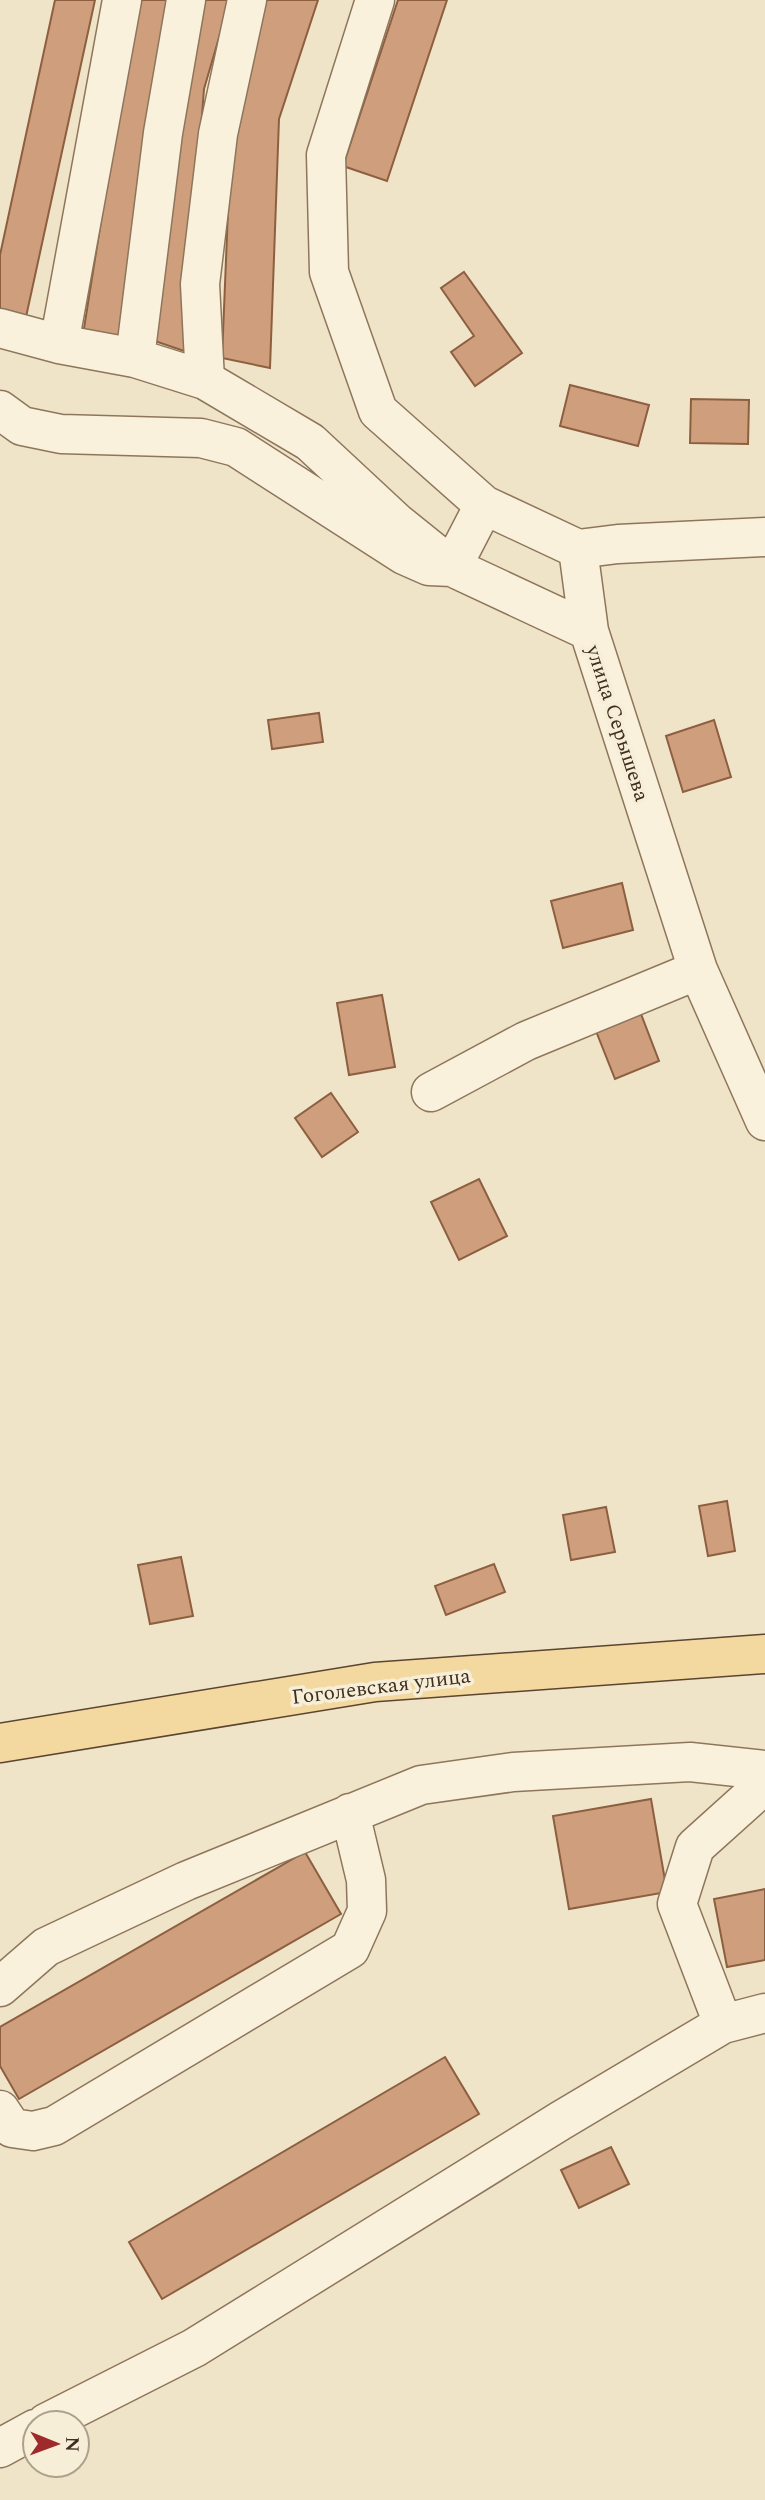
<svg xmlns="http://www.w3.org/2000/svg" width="765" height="2500" font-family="Spectral,serif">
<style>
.building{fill:#cf9f7d;stroke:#8d5f41;stroke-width:2}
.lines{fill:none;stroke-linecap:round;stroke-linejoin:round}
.minor-casing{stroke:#8d765c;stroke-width:41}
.major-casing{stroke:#5b4430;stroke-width:41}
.minor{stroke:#faf1dc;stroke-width:38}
.major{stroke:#f3d9a0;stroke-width:38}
.labels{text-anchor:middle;stroke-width:7;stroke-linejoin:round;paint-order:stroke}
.street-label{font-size:21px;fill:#3d2e20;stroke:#f7eed8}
</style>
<rect width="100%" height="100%" fill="#f0e4c8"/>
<path class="building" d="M55 0H95L26 317 0 311V255Z
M136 0H177L122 348 82 341Z
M198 0H230L204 89 184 351 149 339Z
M265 0H318L279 119 270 368 222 358 232 112Z
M398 0H447L387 181 343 166Z
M464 272 522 353 475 386 451 352 474 336 441 288Z
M570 385 649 405 638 446 560 426Z
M691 399 749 400 748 444 690 443Z
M319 713 323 742 272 749 268 720Z
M714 720 731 777 683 792 666 736Z
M622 883 633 930 563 948 551 901Z
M382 995 395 1067 349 1075 337 1003Z
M641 1014 659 1061 615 1079 596 1031Z
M331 1093 358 1132 322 1157 295 1118Z
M479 1179 507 1236 459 1260 431 1202Z
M727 1501 735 1551 708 1556 699 1506Z
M606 1507 615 1552 571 1560 563 1515Z
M181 1557 193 1616 150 1624 138 1565Z
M494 1564 505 1592 446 1615 435 1586Z
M651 1799 667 1892 569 1909 553 1816Z
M305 1852 341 1914 19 2099 0 2066V2027Z
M765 1889V1960L727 1967 714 1899Z
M445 2057 479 2114 162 2299 129 2242Z
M611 2147 629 2184 579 2208 561 2170Z"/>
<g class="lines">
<g class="minor-casing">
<path id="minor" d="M247 0 218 134 200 284 205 380 310 442 396 522 452 567 484 505
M375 0 326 155 329 272 378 411 484 505 578 549 589 631 698 970 765 1121
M0 328 59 344 135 358 205 380
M59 344 122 0
M135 358 163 133 186 0
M0 410 22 426 61 434 201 438 236 447 404 555 429 566 452 567 589 631
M578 549 618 544 765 537
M431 1092 526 1041 698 970
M0 1987 46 1947 186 1881 421 1785 513 1772 690 1762 765 1770
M723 2024 677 1904 695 1847 765 1784
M0 2110 12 2128 33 2131 54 2126 350 1949 367 1911 366 1880 350 1813
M46 2423 194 2348 560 2121 723 2024 765 2013
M0 2448 35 2429"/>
</g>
<g class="major-casing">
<path id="major" d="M0 1743 375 1682 765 1654"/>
</g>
<use href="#minor" class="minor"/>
<use href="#major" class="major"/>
</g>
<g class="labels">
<g class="street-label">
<text transform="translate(618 723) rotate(72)" y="7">улица Серышева</text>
<text transform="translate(381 1686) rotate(-7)" y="7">Гоголевская улица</text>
</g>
</g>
<g transform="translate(56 2444) rotate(91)"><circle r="33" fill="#f7eed8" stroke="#ada18e" stroke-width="2"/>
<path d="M0-5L12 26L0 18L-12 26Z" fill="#9e2a2b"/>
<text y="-10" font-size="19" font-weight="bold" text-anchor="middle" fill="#3d2e20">N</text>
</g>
</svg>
